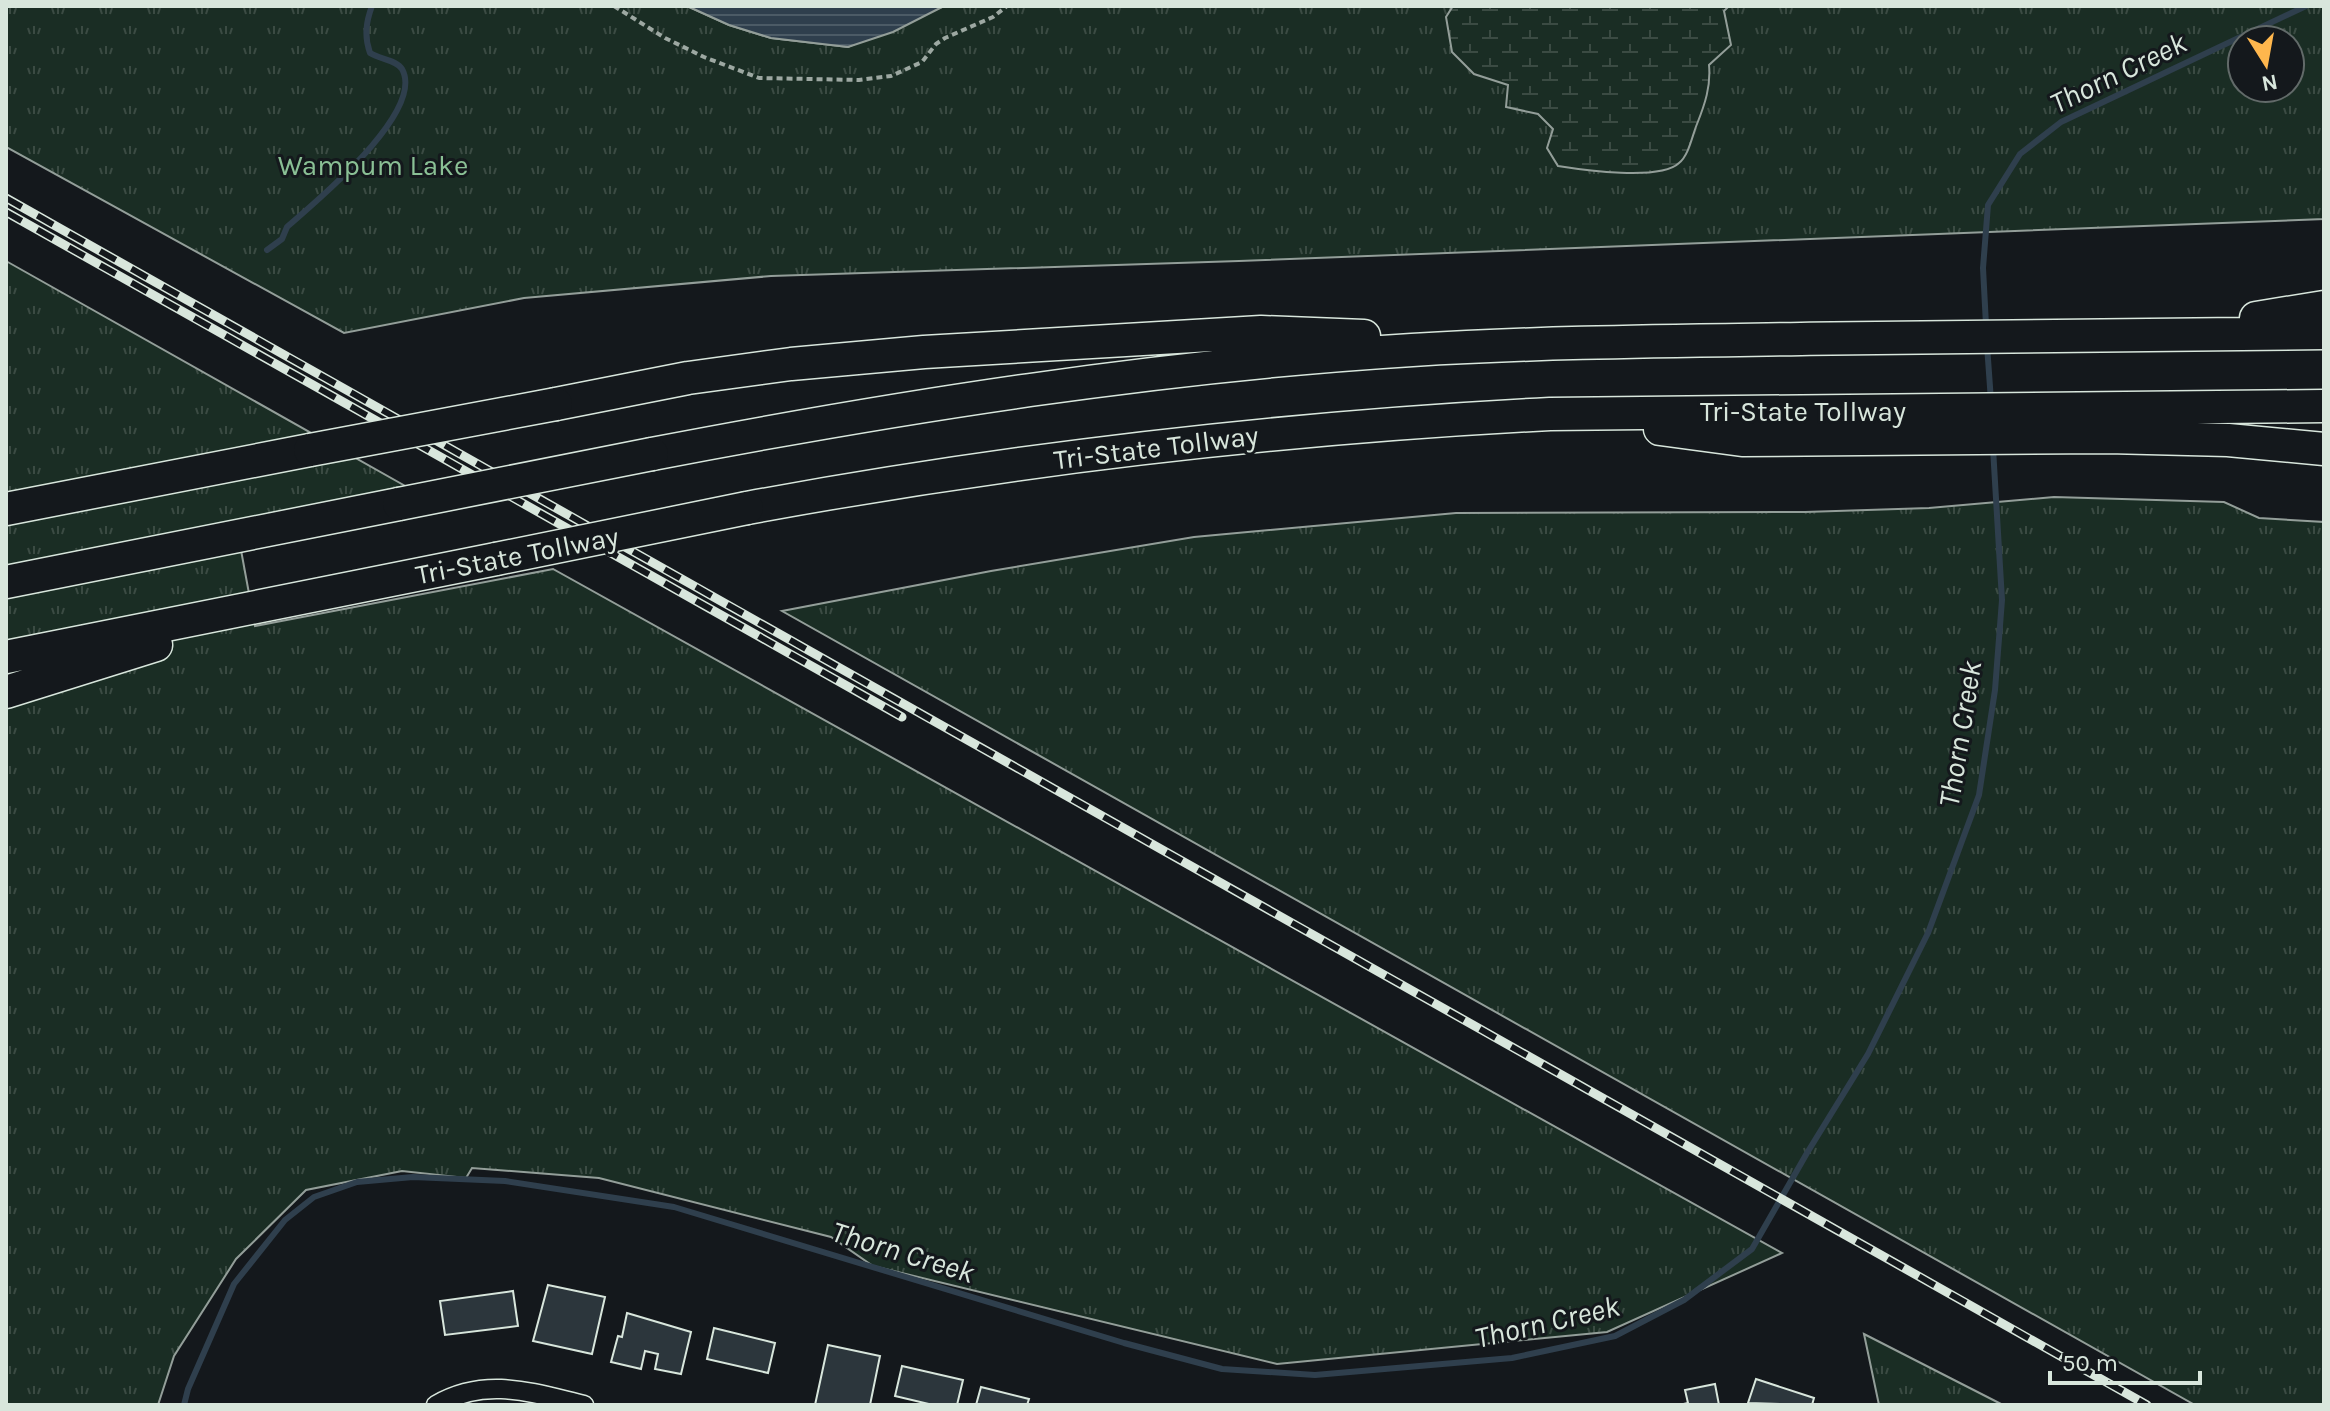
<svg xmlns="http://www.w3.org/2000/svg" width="2330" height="1411" font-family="Karla,sans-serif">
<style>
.grass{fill:url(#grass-tufts);stroke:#939e99;stroke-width:2;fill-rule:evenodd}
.wetland{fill:url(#wetland-marsh);stroke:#939e99;stroke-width:2}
.water{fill:url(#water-rules);stroke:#939e99;stroke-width:2}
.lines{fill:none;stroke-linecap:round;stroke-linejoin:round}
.stream{stroke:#2f3f4d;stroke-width:6}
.building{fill:#2c363c;stroke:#d8e6dc;stroke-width:2}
.minor-casing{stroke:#d8e6dc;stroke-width:21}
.motorway-casing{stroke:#d8e6dc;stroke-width:35}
.path{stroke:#9da8a2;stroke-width:4;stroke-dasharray:6 4;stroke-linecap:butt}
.minor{stroke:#14181c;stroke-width:18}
.motorway{stroke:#14181c;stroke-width:32}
.rail-casing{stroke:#d8e6dc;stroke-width:9}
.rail{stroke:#14181c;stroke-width:6;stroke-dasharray:18;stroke-linecap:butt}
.motorway-bridge-casing{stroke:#d8e6dc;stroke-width:35;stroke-linecap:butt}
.motorway-bridge{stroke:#14181c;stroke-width:32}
.labels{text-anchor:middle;stroke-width:6;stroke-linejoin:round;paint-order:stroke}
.park-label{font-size:28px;fill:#8ac095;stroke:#14181c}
.street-label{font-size:28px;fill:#d8e6dc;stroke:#14181c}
.water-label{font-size:30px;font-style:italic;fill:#d8e6dc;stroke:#14181c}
</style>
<defs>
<pattern id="grass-tufts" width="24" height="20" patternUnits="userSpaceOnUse" patternTransform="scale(2)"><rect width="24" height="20" fill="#1a2d24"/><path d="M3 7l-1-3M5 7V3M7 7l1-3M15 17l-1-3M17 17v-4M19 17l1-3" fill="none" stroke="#3b4b43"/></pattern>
<pattern id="wetland-marsh" width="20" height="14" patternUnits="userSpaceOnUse" patternTransform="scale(2)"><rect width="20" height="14" fill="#1a2d24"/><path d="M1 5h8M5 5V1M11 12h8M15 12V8" fill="none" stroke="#3b4b43"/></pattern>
<pattern id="water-rules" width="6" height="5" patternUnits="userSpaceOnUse" patternTransform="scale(2)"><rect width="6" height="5" fill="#2f3f4d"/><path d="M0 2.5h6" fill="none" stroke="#4c5b66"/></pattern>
</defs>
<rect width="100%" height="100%" fill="#14181c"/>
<path class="grass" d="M6 6H687L729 25 771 38 848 47 944 6H2324V219L1239 261 771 276 524 298 344 333 6 147ZM2242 40H2290V88H2242Z
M6 261 407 487 236 523 255 626 553 569 1782 1253 1607 1332 1277 1364 873 1266 831 1237 599 1178 472 1168 466 1178 402 1171 306 1190 236 1259 174 1356 158 1405H6Z
M2054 497 2224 502 2259 518 2324 522V1405H2195L782 611 991 571 1194 537 1456 513 1805 512 1929 508Z
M1864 1334 2003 1405H1879Z"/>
<path class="wetland" d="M1453 6H1729L1724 11 1731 45 1709 65C1711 86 1705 104 1697 124 1692 136 1689 155 1679 163 1660 181 1583 170 1558 166L1547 148 1553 129 1538 114 1506 107 1508 85 1474 74 1452 52 1446 17Z"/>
<path class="water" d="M687 6H944L893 32 848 47 771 38 729 25Z"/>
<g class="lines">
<path class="stream" d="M267 250 282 239 287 227C315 202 426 112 402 69 397 60 379 59 370 53 364 36 366 22 372 6
M1986 325 1983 268 1988 205 2020 154 2061 122 2306 6
M1987 345 1991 401
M184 1405 188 1389 234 1284 285 1220 314 1197 357 1182 413 1177 505 1181 674 1207 1124 1343 1222 1369 1315 1375 1512 1358 1615 1336 1684 1300 1752 1249 1807 1153 1868 1054 1928 933 1979 795 1995 690 2002 600 1993 448"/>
</g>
<path class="building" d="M548 1285 605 1297 592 1354 533 1341Z
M513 1291 518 1326 445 1335 440 1301Z
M627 1313 691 1332 681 1374 655 1369 658 1354 645 1351 641 1369 611 1362 618 1336 622 1337Z
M714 1328 775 1343 768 1373 707 1359Z
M828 1345 880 1356 870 1405H815Z
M902 1366 963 1380 957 1405H933L895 1396Z
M1756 1379 1814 1398 1812 1405 1748 1403Z
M1715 1384 1719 1405H1679L1688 1403 1685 1390Z
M981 1387 1029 1399 1027 1405H976Z"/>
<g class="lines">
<g class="minor-casing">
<path id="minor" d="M436 1405C486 1376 533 1393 584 1405"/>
</g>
<g class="motorway-casing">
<path id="motorway" d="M2256 318 2324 307
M556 404 688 378 791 364 924 352 1261 332 1364 336
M1660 429 1742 440 2108 437 2228 440 2324 449
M652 454C903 406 1156 366 1412 350 1542 342 1671 341 1801 339 1975 336 2149 334 2324 333
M747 508C1012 459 1279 428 1550 414L2324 406
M6 509 310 450
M6 582 399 504
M6 657 496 559
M6 692 156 645"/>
</g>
<path class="path" d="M614 6 665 38 704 57 759 78 859 80 891 76 922 62 936 44 945 38 993 17 1007 6"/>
<use href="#minor" class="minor"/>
<use href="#motorway" class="motorway"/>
<g class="rail-casing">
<path id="rail" d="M6 198 2147 1405
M6 212 902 717"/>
</g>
<use href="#rail" class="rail"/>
<g class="motorway-bridge-casing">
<path id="motorway-bridge" d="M310 450 556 404
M399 504 652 454
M496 559 747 508"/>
</g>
<use href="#motorway-bridge" class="motorway-bridge"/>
</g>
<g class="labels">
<g class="park-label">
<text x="373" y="175">Wampum Lake</text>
</g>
<g class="street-label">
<text x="1803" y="421">Tri-State Tollway</text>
<text transform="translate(1156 447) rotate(-7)" y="10">Tri-State Tollway</text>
<text transform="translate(517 555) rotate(-11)" y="10">Tri-State Tollway</text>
</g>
<g class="water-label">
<text transform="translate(2118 73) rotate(-26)" y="10">Thorn Creek</text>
<text transform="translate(1960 734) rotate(-81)" y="10">Thorn Creek</text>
<text transform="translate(903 1252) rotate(17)" y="10">Thorn Creek</text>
<text transform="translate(1547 1322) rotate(-13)" y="10">Thorn Creek</text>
</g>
</g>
<rect width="2330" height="1411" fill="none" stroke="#d8e6dc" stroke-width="16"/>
<g transform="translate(2266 64) rotate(169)"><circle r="38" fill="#14181c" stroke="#626a69" stroke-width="2"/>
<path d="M0-6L14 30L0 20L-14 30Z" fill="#ffb74d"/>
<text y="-12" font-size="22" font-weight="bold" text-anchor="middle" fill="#d8e6dc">N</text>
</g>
<path d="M2050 1371v12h150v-12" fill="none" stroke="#d8e6dc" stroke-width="4"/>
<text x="2062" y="1371" font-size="24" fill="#d8e6dc" stroke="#14181c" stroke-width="6" paint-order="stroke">50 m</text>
</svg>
